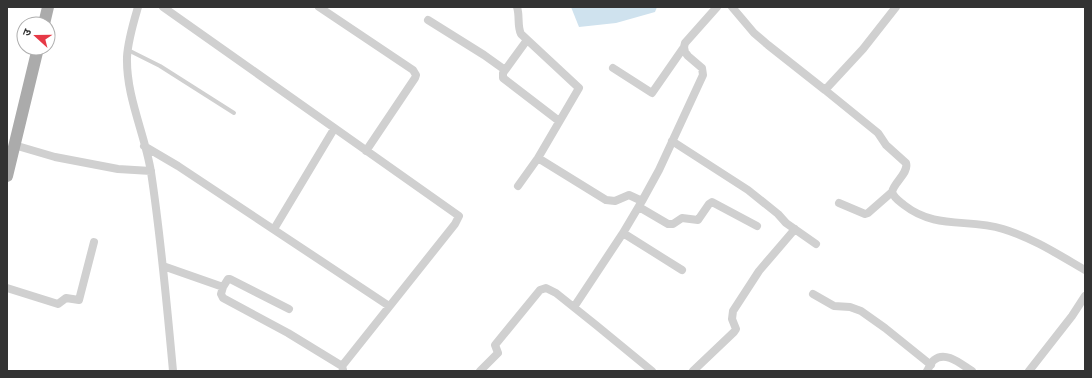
<svg xmlns="http://www.w3.org/2000/svg" width="1092" height="378" font-family="Figtree,'Noto Sans Devanagari',sans-serif">
<style>
.water{fill:#cfe2ee}
.lines{fill:none;stroke-linecap:round;stroke-linejoin:round}
.service{stroke:#d0d0d0;stroke-width:4}
.minor{stroke:#d0d0d0;stroke-width:8}
.primary{stroke:#ababab;stroke-width:12}
</style>
<rect width="100%" height="100%" fill="#fff"/>
<path class="water" d="M571 7H657L655 12 616 23 579 27Z"/>
<g class="lines">
<path class="service" d="M128 50 160 66 234 113"/>
<path class="minor" d="M138 7C133 24 128 40 127 57 126 97 145 134 151 172 161 238 167 305 173 371
M163 7 459 216 455 224 342 366
M319 7 413 70 416 75 415 78 366 151
M517 7C520 16 517 26 521 34L579 88 538 158 518 186
M732 7 754 33 768 45 825 90 863 49 896 7
M428 20 484 55 505 70
M527 40 503 73V78L559 121
M613 68 652 93 684 47
M825 90 878 133 886 145 906 163C909 173 894 182 892 192 894 198 899 201 904 205 936 230 968 218 1003 229 1033 238 1059 255 1085 270
M672 141 748 190 778 214 786 223 816 244
M14 145 55 157 118 169 151 171
M144 146 178 166 389 306
M538 158 606 200 615 201 629 195 642 201
M839 203 865 214 868 213 892 192
M639 207 668 224H673L682 218 698 220 709 204 712 202 757 226
M274 229 334 129
M623 233 682 270
M163 266 223 287 221 294 223 298 288 333 342 366 343 370
M223 287 228 279H230L289 309
M7 288 58 304 66 298 79 300 94 242
M813 294 834 306 850 307 861 311 885 328 931 365
M574 307 623 233 642 201 659 170 703 75 702 68 688 56 685 52 684 47 685 43 717 7
M480 371 498 353 495 345 540 290 546 288 556 293 596 325 652 371
M693 371 734 332 736 329 732 319 733 311 759 271 795 229
M927 371C929 368 931 362 934 360 946 350 962 365 972 371
M1029 371 1072 316 1085 296"/>
<path class="primary" d="M44 24 48 7
M7 176 38 48"/>
</g>
<rect width="1092" height="378" fill="none" stroke="#333333" stroke-width="16"/>
<g transform="translate(36 36) rotate(291)"><circle r="19" fill="#ffffff" stroke="#adadad"/>
<path d="M0-3L7 15L0 10L-7 15Z" fill="#e63946"/>
<text y="-6" font-size="11" font-weight="bold" text-anchor="middle" fill="#333333">उ</text>
</g>
</svg>
